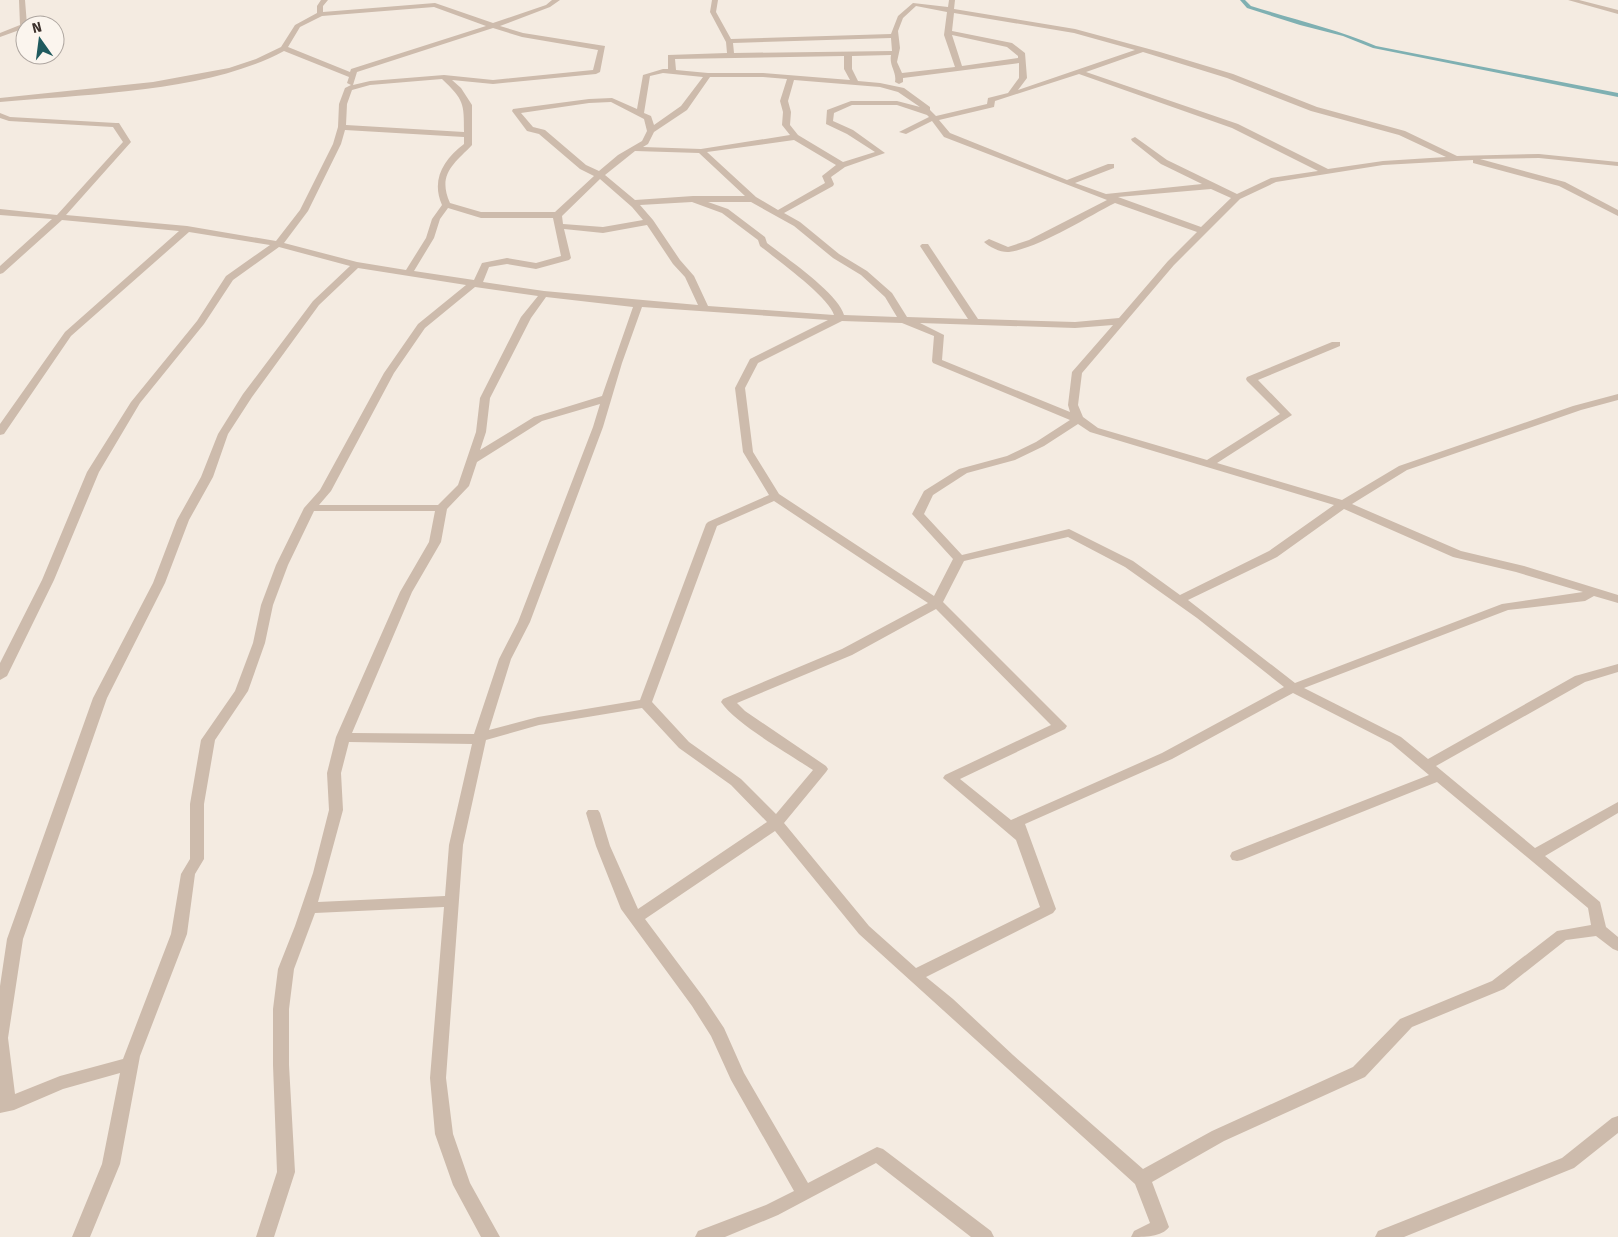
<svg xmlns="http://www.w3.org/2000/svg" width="1618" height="1237" font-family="'Fira Sans',sans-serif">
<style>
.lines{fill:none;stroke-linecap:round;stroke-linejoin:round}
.stream{fill:#7fb0b2;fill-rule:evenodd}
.minor{fill:#cdbbac;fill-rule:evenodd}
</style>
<rect width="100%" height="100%" fill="#f4ebe1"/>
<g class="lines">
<path class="stream" d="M1240 0H1245L1251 6C1293 19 1336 29 1376 46L1618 93V97L1373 48 1343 36 1300 25 1247 8Z"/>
<path class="minor" d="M19 0H25L27 25H25V28L0 37V33L20 25Z
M321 0H328L323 6V12L435 3 493 23 546 5 552 0H560L550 7 500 26 523 33 605 46 600 72 596 74 493 84 452 80 461 88 472 105V145C454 164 437 174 450 203L481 212H555L594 176 580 169 539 134 527 131 512 111 513 109 589 99 612 98 637 109 643 75 663 69H668V55L727 53 726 42 710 12 712 0H718L716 12 731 39 891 34 898 16 913 3 948 7 949 0H955L954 9 1075 29 1160 52 1233 74 1317 107 1405 131 1457 156 1539 154 1618 162V166L1539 158 1480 159 1565 182 1618 210V216L1559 186 1473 163V160L1383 165 1276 182 1240 199 1174 265 1082 373 1078 405 1083 417 1098 428 1207 460 1280 414 1247 381 1246 379 1247 377 1332 342H1340V346L1258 380 1292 415 1217 463 1342 500 1399 466 1573 406 1618 394V400L1581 410 1407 470 1352 504 1461 551 1524 566 1618 595V603L1594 596 1585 601 1508 610 1304 688 1401 737 1428 759 1575 676 1618 664V672L1585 682 1436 766 1535 848 1618 802V813L1545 856 1600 902 1606 927 1618 937V951L1613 949 1596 936 1566 940 1504 989 1412 1027 1365 1077 1224 1141 1152 1182 1169 1227C1162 1237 1144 1237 1131 1237L1134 1231 1150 1223 1135 1184 859 934 775 831 645 919 704 998 724 1028 744 1073 808 1183 877 1147 883 1149 991 1231 994 1237H971L876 1163 778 1215 725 1237H695L698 1231 766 1205 794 1191 731 1080 711 1036 692 1006 621 909 596 846 586 813 588 810H598L600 813 610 846 638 909 767 822 731 785 679 748 642 708 539 725 486 740 463 845 446 1078 453 1134 470 1183 500 1237H481L453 1185 435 1134 430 1078 444 907 315 913 294 969 289 1009V1065L295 1172 274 1237H256L277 1172 273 1065V1009L278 969 295 926 313 873 329 810 327 773 336 737 400 592 429 542 435 511H314L288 565 273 605 265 643 248 691 215 740 204 804V859L195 874 187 934 140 1056 120 1164 90 1237H72L102 1164 120 1073 63 1089 14 1110 0 1113V986L7 939 93 698 153 583 177 520 201 477 218 434 243 394 313 301 350 266 279 247 233 280 204 324 140 403 99 472 54 580 7 676 0 680V663L42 580 87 472 131 402 197 321 226 276 270 245 189 232 71 336 4 434 0 435V424L65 332 179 231 62 220 3 273 0 274V266L52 219 0 215V209L57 215 123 142 113 127 9 121 0 118V113L10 117 116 123H119L131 142 66 215 187 226 276 241 300 210 333 144 338 127 339 104 345 88 351 85 347 83 349 77 284 51C208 92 87 94 0 102V98L153 82 229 68 256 59 281 47 295 25 317 13V6ZM916 6 947 12 944 35 955 67 902 73 897 62 900 48 898 31 903 18ZM434 7 486 26 351 69 350 72 288 47 300 27 322 16ZM954 13 1074 33 1135 50 1018 90 1027 78 1025 53 1012 43 952 31ZM493 28 522 37 598 50 593 70 493 80 444 75 370 81 353 85 357 72ZM952 35 1007 47 1018 56V58L962 66ZM891 38 892 51 734 53 733 43ZM1143 52 1227 78 1311 111 1399 135 1446 157 1383 161 1328 169 1238 124 1086 72ZM891 55C889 66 897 72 895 82L899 84 903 82V78L1019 63V78L1008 93 988 98 987 104 936 116 930 110V107L904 88 880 83 858 81 852 69V56ZM844 56V69L850 80 763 73H708L676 70 675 59ZM663 73 703 77 681 106 654 125 651 116 644 113 650 76ZM1079 74 1232 128 1318 171 1271 178 1237 194 1167 160 1135 137 1131 139 1132 141 1161 164 1202 184 1106 194 1075 183 1114 168V164H1108L1067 180 950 133 939 120 994 107 995 101ZM710 77H763L787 79 780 101 783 112 782 125 790 135 701 149 643 147 648 144 654 132 687 110ZM442 79C464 100 464 103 464 132L346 125 347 104 352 90 370 85ZM794 80 880 87 898 92 920 107 897 101H851L827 110 826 124 847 134 875 152 843 162 798 135 790 125 791 112 788 101ZM611 102 644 119 647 131 642 141 618 155 599 171 586 165 545 130 533 127 521 113 589 103ZM852 105H897L927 115 929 117 899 132 906 134 932 121 944 137 1107 200 1029 240 1008 247 989 239 984 242C989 247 1002 253 1009 252 1039 248 1087 217 1115 203L1197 232 1168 261 1119 318 1075 322 978 319 928 244H922L920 246 968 319 907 317 892 293 867 271 839 254 800 222 784 213 833 186 834 184 831 177 845 167 885 153 853 130 833 121 834 113ZM345 130 464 137V144C443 160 431 180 442 205L432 219 426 238 406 270 357 262 284 243 308 211 341 144ZM794 140 836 165 822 176 825 183 778 210 756 197 707 152ZM635 151 699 153 745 196H693L635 200 605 175ZM600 179 632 207 643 220 603 227 563 224 562 216ZM1211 189 1231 198 1201 227 1118 197ZM692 202 722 213 758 240 760 246C776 259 829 297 834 315L708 306 694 276 680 260 653 220 640 205ZM708 202H751L794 226 833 258 861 275 885 297 897 317 844 315C838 293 786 258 767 243L765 237 728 209ZM448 208 481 218H553L561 256 536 263 507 258 482 263 474 280 414 271 434 238 440 219ZM647 225 673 264 685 277 698 305 544 291 483 282 489 267 507 264 536 269 569 260 571 258 564 229 603 233ZM358 268 466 285 418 324 384 373 320 490 304 508 276 565 261 605 253 643 235 691 201 740 190 804V859L181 874 171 934 123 1059 60 1076 15 1094 8 1038 23 939 107 698 165 583 189 520 213 477 228 434 252 397 319 305ZM475 287 538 296 521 317 480 398 476 432 458 485 438 505H319L331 491 394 373 425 328ZM546 297 633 307 602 396 534 417 480 450 486 432 490 398 531 318ZM642 307 828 320 750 359 735 388 743 452 769 495 708 522 706 524 640 700 538 717 489 730 511 659 530 622 603 427 622 363ZM842 321 902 323 934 336 932 361 933 363 1070 420 1036 442 1007 456 959 469 924 491 912 514 953 559 934 596 779 494 753 452 745 388 758 363ZM920 323 1075 328 1113 325 1072 372 1068 405 1070 412 942 360 944 335ZM600 404 593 427 518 622 499 659 474 734 352 733 412 592 441 542 447 509 469 486 477 462 542 421ZM1078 424 1090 432 1334 505 1269 551 1180 595 1133 561 1069 529 962 555 924 514 933 495 967 473 1015 460 1044 446ZM774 501 928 603 842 649 723 699 721 702C736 724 789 754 813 770L776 814 741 779 689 742 652 702 717 526ZM1344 509 1453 557 1516 572 1583 592 1502 604 1295 683 1188 600 1277 557ZM1068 537 1125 567 1197 618 1284 687 1162 753 1011 820 960 779 1065 729 1067 726 943 602 964 561ZM936 609 1051 725 945 775 943 778 1016 840 1040 907 916 968 869 926 784 823 826 772 828 769 826 766 745 711 737 703 852 655ZM1293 693 1391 743 1429 775 1232 852 1230 856 1232 860 1237 861 1242 860 1437 782 1588 908 1591 925 1557 931 1492 981 1400 1019 1353 1067 1212 1131 1143 1169 1013 1055 953 999 926 977 1053 913 1056 909 1025 824 1172 759ZM349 742 472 744 449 845 445 896 318 902 343 810 341 773Z
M1568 0H1579L1618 10V14Z
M1618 1116V1133L1574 1168 1404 1237H1375L1378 1231 1562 1158 1612 1118Z"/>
</g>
<g transform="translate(40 40) rotate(346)"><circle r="24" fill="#fbf5ee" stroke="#aea6a0"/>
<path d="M0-4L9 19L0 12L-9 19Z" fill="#1f5a5e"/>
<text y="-8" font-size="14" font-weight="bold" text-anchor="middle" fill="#3b302b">N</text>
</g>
</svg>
